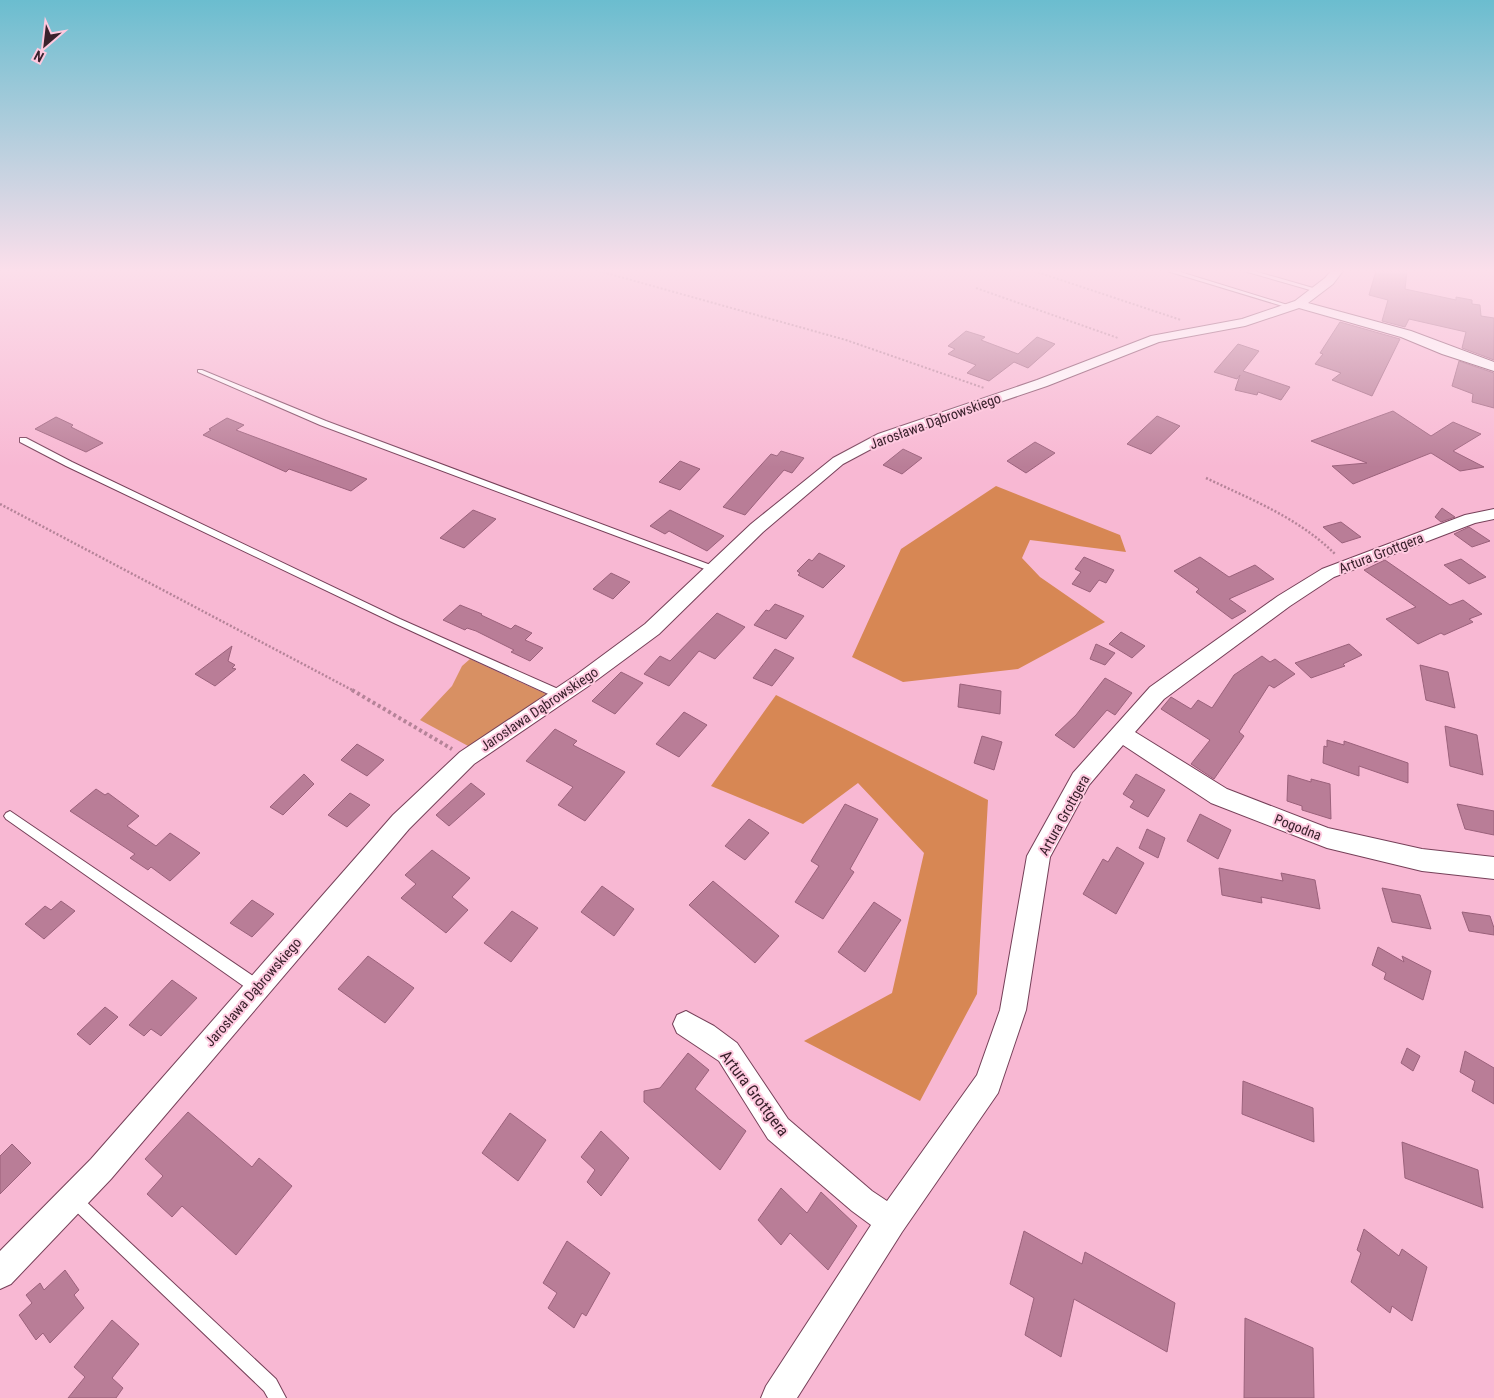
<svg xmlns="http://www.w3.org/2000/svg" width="1494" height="1398" font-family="'Roboto Condensed',sans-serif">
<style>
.green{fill:#d89063}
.forest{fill:#d78754}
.building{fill:#b97d97;stroke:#9b617b}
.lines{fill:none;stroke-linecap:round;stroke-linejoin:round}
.lane-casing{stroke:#764059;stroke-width:2}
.street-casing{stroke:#764059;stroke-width:2}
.path-far2{stroke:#b58398;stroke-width:2;stroke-dasharray:2 2;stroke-linecap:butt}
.path-far1{stroke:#b58398;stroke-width:2.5;stroke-dasharray:2 2;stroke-linecap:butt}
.path{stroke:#b58398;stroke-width:4;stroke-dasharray:3 3;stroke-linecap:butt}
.lane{fill:#fff;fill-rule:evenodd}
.street{fill:#fff;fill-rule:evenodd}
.labels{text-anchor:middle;stroke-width:4;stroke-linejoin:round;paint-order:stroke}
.street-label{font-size:14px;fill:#3a212c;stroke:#fec9df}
.near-street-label{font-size:16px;fill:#3a212c;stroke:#fec9df}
</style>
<rect width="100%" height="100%" fill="#f8b8d3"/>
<path class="green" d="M470 659 546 694 470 747 420 720 452 686 462 666Z"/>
<path class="forest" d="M996 486 1120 535 1126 552 1030 540 1022 558 1040 577 1105 622 1018 669 903 682 852 657 901 549Z
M776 695 988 800 977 994 920 1101 804 1041 892 993 924 853 858 783 803 824 711 786Z"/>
<path class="building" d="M1376 271H1407L1405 289 1456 300V297L1472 300V304L1480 305 1481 316 1494 318V360L1462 348 1466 332 1409 319 1405 327 1382 321 1388 300 1369 295Z
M1340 322 1400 339 1372 396 1332 380 1341 373 1315 364 1323 354 1320 353Z
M966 331 985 337 981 340 1018 354 1037 337 1055 344 1028 368 1014 362 989 381 967 373 976 365 948 354 955 349 948 346Z
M1238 344 1259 351 1243 371 1290 387 1281 400 1258 392 1257 395 1235 390 1240 375 1237 379 1214 372Z
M1459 361 1494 373V408L1472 402 1473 394 1452 386Z
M1393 411 1431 436 1453 422 1481 434 1453 451 1484 467 1460 471 1431 453 1353 484 1332 466 1367 463 1311 441Z
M1157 416 1180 426 1151 454 1127 444Z
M56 417 73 425 71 427 103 443 86 452 35 429Z
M227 418 244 425 236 430 367 479 351 491 289 469 286 472 203 435 211 430 209 429Z
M1035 442 1055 453 1026 473 1007 461Z
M903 449 922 458 902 474 883 465Z
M781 451 804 458 792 473 784 470 745 515 723 507 771 454 777 456Z
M680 461 700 469 680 490 659 482Z
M1442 508 1455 517 1441 522 1435 517Z
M473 510 496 519 464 548 440 538Z
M670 510 724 536 707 551 669 531 665 534 650 526Z
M1341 522 1361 537 1342 543 1323 527Z
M1469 527 1490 541 1472 547 1454 534Z
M819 553 845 566 823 588 798 575 800 573 797 571 809 559 812 561Z
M1084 557 1114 570 1106 583 1099 580 1090 592 1072 584 1081 572 1075 569Z
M1200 557 1229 577 1255 565 1274 579 1229 599 1246 611 1232 619 1196 592 1199 589 1174 571Z
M1461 559 1486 577 1469 584 1444 565Z
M1385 560 1450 605 1463 600 1482 614 1469 619 1473 622 1444 635 1441 633 1418 644 1386 619 1416 607 1364 570Z
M611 573 630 582 613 599 593 589Z
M775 604 804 616 786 639 754 625 766 610 769 611Z
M460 605 482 614 481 615 511 629 515 625 532 633 525 640 543 648 530 661 511 652 514 650 476 631 467 628 465 630 443 620Z
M717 613 745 627 715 659 699 651 669 686 644 674 660 656 670 661Z
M1121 632 1145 646 1132 658 1109 644Z
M1096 644 1115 653 1105 665 1090 659Z
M1349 644 1362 655 1343 664 1345 666 1311 678 1295 663Z
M232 646 228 661 235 665 232 668 236 669 215 686 195 674Z
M775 649 794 658 772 686 753 678Z
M1262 656 1270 662 1275 659 1295 674 1274 688 1269 685 1239 732 1244 736 1214 779 1191 764 1210 740 1161 709 1171 697 1191 709 1198 700 1212 708 1234 675Z
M1420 665 1448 672 1455 708 1426 700Z
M621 672 643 683 615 714 592 701Z
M1105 678 1132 693 1115 715 1107 710 1074 748 1055 735 1076 715Z
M960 684 1001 691 1000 714 958 707Z
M684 712 707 725 679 757 656 744Z
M1445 726 1477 735 1483 775 1450 766Z
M555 729 577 741 573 745 625 772 585 821 558 805 573 787 526 761Z
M982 736 1002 742 994 770 974 763Z
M1327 740 1344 745V741L1408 763V783L1359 766V776L1323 763 1324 746 1327 747Z
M357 744 384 760 367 776 341 760Z
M304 774 314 784 283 815 270 807Z
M1136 774 1165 790 1148 817 1130 807 1134 801 1123 794Z
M1288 775 1311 782V779L1330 784 1331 819 1302 810V806L1287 801Z
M471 783 485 794 449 826 436 815Z
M96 789 105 795 108 793 139 816 127 826 156 846 170 833 200 853 170 881 151 867 148 870 130 858 135 854 70 811Z
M350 793 370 805 347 827 328 815Z
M845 804 878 819 850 869 854 872 823 919 795 902 819 866 811 861Z
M1457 804 1494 811V835L1465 829Z
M1200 814 1231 830 1218 859 1187 841Z
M749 819 769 833 745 860 725 846Z
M1147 829 1165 838 1158 858 1139 848Z
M1117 847 1144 863 1116 914 1083 894 1103 859 1108 862Z
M432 850 470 878 452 897 468 910 446 933 401 898 416 884 405 875Z
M1219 868 1283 881 1281 873 1315 880 1320 909 1261 897 1262 903 1222 895Z
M713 881 779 936 755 963 689 905Z
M602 886 634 909 614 936 581 912Z
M1382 888 1420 895 1431 929 1392 922Z
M252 900 274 914 252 937 230 923Z
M61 901 75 911 44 939 25 924 45 906 51 910Z
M874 902 901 920 865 972 838 952Z
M512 911 538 928 511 962 484 943Z
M1462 912 1490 916 1494 928V935L1469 931Z
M1378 947 1404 962 1402 956 1431 971 1423 1000 1384 979 1386 973 1372 965Z
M368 956 414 988 385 1023 338 989Z
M172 980 197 998 161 1036 151 1029 144 1036 129 1025Z
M105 1007 118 1017 90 1045 77 1034Z
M1407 1048 1420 1056 1413 1071 1401 1063Z
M1465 1051 1494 1068V1104L1472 1091 1475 1081 1460 1072Z
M688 1053 709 1070 695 1089 746 1131 720 1170 644 1102V1091L660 1088Z
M1243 1081 1313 1108 1314 1142 1242 1114Z
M188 1112 252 1167 259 1158 292 1186 236 1255 182 1206 172 1217 147 1194 163 1176 145 1159Z
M510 1113 546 1140 518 1181 482 1153Z
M601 1131 629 1158 601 1196 587 1182 595 1170 581 1157Z
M1402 1142 1478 1170 1483 1208 1405 1178Z
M12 1144 31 1163 0 1194V1156Z
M781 1188 807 1213 821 1192 857 1226 828 1270 790 1233 781 1245 758 1220Z
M1364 1229 1399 1256 1402 1249 1427 1267 1412 1321 1392 1306 1390 1313 1351 1282 1361 1253 1357 1250Z
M1024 1231 1082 1264 1085 1252 1175 1303 1167 1352 1074 1299 1061 1357 1025 1335 1034 1298 1010 1284Z
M567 1241 610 1273 586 1316 582 1313 574 1328 548 1308 557 1293 543 1283Z
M65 1270 79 1290 74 1295 84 1308 50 1343 43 1333 36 1340 19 1315 32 1303 26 1295 40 1283 44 1290Z
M1245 1318 1313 1348 1314 1398H1244Z
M112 1320 139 1344 112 1378 123 1388 116 1398H68L85 1377 74 1367Z"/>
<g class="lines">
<g class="lane-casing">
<path id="lane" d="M1167 271H1177L1294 307 1289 308Z
M1244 271H1254L1320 290 1317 292Z
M198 370H202L326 421 716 567 717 569 713 572 710 571 320 425 198 372Z
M20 438H26L72 462 400 619 565 692 566 695 565 698H557L394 623 66 466 20 442Z
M10 811 262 982 263 987 262 992 257 993 252 992 6 819 4 816 6 813Z
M73 1192 78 1194 276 1379 286 1398H268L264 1391 68 1204 66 1199 68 1194Z"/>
</g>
<g class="street-casing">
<path id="street" d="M1331 271H1343L1333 284 1308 303 1411 331 1494 362V371L1442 354 1401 337 1299 308 1245 326 1159 342 1047 386 888 440 843 464 763 532 659 634 590 685 474 764 409 829 111 1179 11 1284 0 1289V1251L91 1159 393 815 460 752 576 675 645 624 751 524 833 458 878 434 1037 380 1151 336 1242 319 1295 301 1325 278Z
M1494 509V519L1475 523 1334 577 1290 606 1164 699 1135 732 1227 789 1328 828 1422 849 1494 857V879L1422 871 1327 848 1211 803 1123 745 1089 785 1050 857 1026 1010 998 1093 902 1232 797 1398H761L766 1386 871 1225 852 1211 768 1139 719 1061 677 1033 673 1024 677 1015 686 1011 714 1026 737 1043 788 1119 872 1191 887 1201 977 1075 1000 1010 1027 856 1073 773 1150 687 1278 596 1322 569 1465 515Z"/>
</g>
<path class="path-far2" d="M599 271 846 340 984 388
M1034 271 1181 320
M976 288 1118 338"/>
<path class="path-far1" d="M1206 478C1252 500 1299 518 1336 555
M0 504 354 691"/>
<path class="path" d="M352 690 452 749"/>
<use href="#lane" class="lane"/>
<use href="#street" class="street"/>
</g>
<linearGradient id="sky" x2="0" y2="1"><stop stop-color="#6bbdcf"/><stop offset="0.58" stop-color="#fcdfeb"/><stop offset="1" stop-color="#fcdfeb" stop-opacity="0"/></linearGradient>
<rect width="1494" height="467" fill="url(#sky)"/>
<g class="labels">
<g class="street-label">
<text transform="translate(935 421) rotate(-20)" y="5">Jarosława Dąbrowskiego</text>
<text transform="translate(1381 553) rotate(-21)" y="5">Artura Grottgera</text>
<text transform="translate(539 709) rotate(-34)" y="5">Jarosława Dąbrowskiego</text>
<text transform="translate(1064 815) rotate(-61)" y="5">Artura Grottgera</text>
<text transform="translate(1298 827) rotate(21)" y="5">Pogodna</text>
<text transform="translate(253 992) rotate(-49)" y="5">Jarosława Dąbrowskiego</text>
</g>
<g class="near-street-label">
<text transform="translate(755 1093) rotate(53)" y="6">Artura Grottgera</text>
</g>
</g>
<g transform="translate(45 45) rotate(208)" stroke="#fec9df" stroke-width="4" paint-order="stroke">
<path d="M0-4L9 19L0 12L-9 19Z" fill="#3a212c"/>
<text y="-8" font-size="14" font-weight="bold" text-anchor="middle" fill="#3a212c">N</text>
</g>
</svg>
